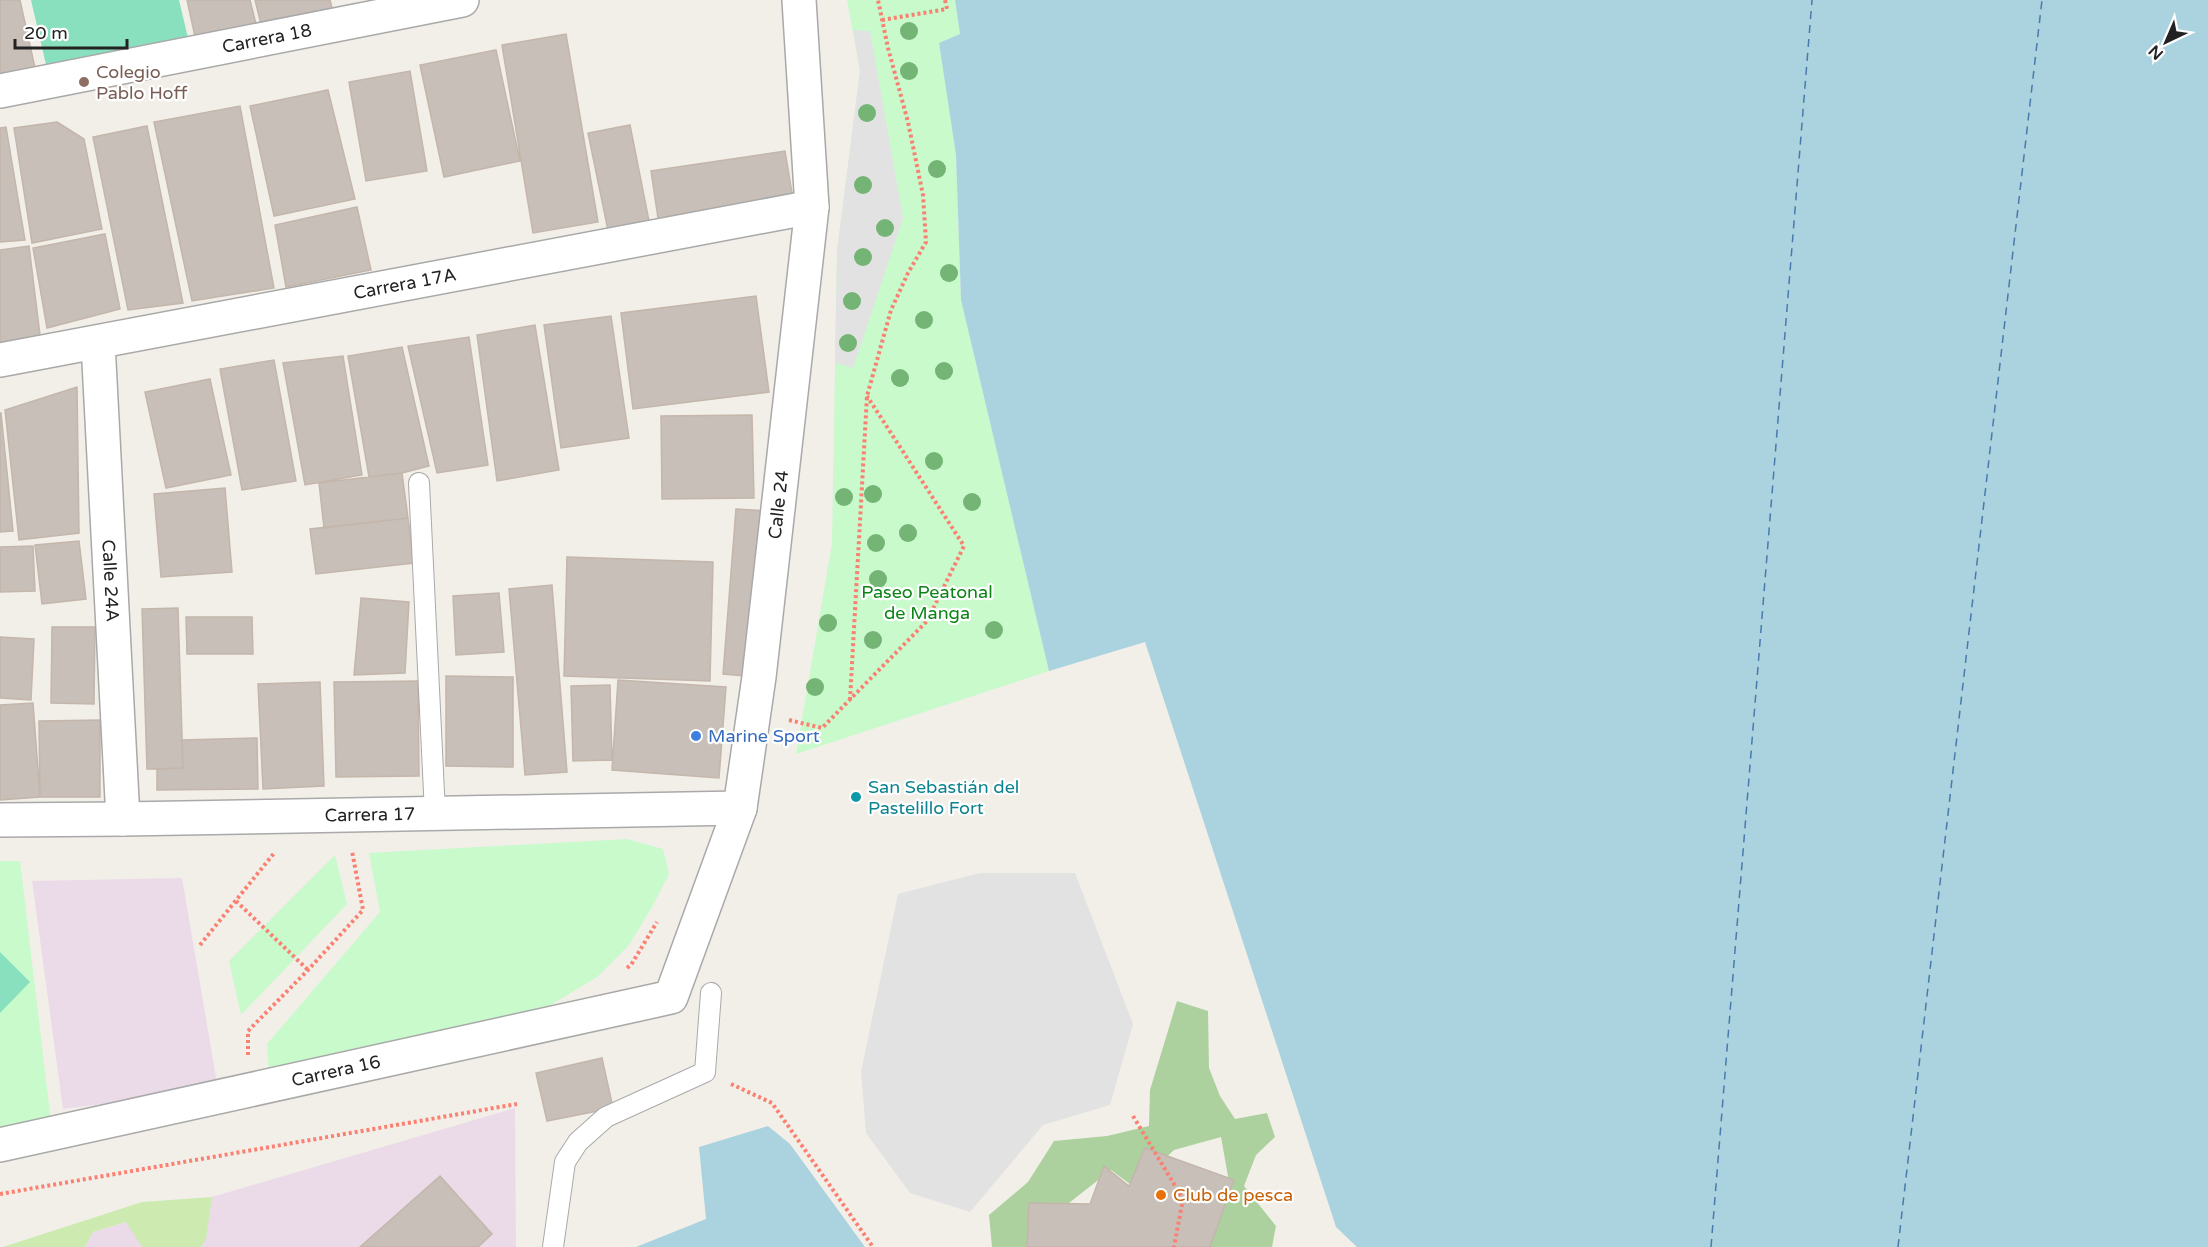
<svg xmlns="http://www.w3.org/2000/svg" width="2208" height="1247" font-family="'Varela Round',sans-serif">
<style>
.industrial{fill:#ebdbe8}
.grass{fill:#cdebb0}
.forest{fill:#add19e}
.park{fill:#c8facc}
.pitch{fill:#88e0be}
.parking{fill:#e2e2e2}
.water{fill:#aad3df}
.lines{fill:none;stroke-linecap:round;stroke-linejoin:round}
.ferry{stroke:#4a7aab;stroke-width:1.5;stroke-dasharray:8 6;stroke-linecap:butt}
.building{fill:#c7bfb8;stroke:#c4b6ab;stroke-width:1.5}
.lane-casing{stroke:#a9a9a9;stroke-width:22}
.street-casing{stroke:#a9a9a9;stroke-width:36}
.path{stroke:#fa8072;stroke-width:4;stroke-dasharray:3 3;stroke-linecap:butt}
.lane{stroke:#fff;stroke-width:20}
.street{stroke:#fff;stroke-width:33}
.tree{fill:#74b475}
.education-dot{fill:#8d6e63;stroke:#fff;stroke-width:2}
.shop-dot{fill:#3f7fe0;stroke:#fff;stroke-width:2}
.culture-dot{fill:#0f9aa8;stroke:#fff;stroke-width:2}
.food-dot{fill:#e8710a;stroke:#fff;stroke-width:2}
.labels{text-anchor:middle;stroke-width:4.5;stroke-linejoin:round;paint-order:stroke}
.street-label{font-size:18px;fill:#222;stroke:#fff}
.education-label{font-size:18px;fill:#785e54;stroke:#fff;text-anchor:start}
.park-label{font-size:18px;fill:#0c8416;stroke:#fff}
.shop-label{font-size:18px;fill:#366cbe;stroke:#fff;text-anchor:start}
.culture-label{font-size:18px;fill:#0d838f;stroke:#fff;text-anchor:start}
.food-label{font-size:18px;fill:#c56008;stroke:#fff;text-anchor:start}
</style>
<rect width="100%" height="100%" fill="#f2efe9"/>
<path class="industrial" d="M182 878 218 1089 63 1109 32 881Z
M515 1108 516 1247H42L93 1232Z"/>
<path class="grass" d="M212 1197 206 1239 201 1247H142L126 1222 93 1232 85 1247H3L142 1202Z"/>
<path class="forest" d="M1177 1001 1208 1011 1209 1068 1220 1096 1235 1119 1267 1113 1275 1137 1256 1155 1244 1186 1276 1226 1272 1247H1202L1229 1182 1221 1137 1174 1150 1134 1187 1111 1170 1032 1232 1026 1247H992L989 1215 1028 1182 1054 1141 1107 1136 1149 1126 1150 1090Z"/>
<path class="park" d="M847 0H955L960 34 939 43 956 155 961 300 1049 671 796 754 832 543 837 251 860 71Z
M627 839 663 849 669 874 652 907 629 945 597 977 549 1006 269 1073 267 1044 380 912 369 853Z
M335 855 347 904 241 1015 229 961Z
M0 861H20L51 1122 0 1134Z"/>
<path class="pitch" d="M31 0H179L188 38 47 69Z
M0 952 30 982 0 1013Z"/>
<path class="parking" d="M853 30 870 31 903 218 853 368 835 363 837 251 860 71Z
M980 873H1075L1133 1024 1110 1105 1043 1125 970 1212 910 1193 866 1133 861 1072 898 894Z"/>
<path class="water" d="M955 0H2208V1247H1357L1336 1227 1145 642 1049 671 961 300 956 155 939 43 960 34Z
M768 1126 790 1144 865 1247H636L706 1219 699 1147Z"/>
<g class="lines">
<path class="ferry" d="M1711 1247 1812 0
M1898 1247 2042 0"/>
</g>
<path class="building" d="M0 0H20L35 68 0 75Z
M187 0H250L257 28 196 41Z
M255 0H330L333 12 262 28Z
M566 34 598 222 533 233 502 45Z
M496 50 520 161 444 177 420 65Z
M410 71 427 171 366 181 349 82Z
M328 90 355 199 274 216 250 106Z
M240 106 274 288 192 301 154 122Z
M57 122 84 139 102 229 32 243 14 128Z
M630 125 650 226 609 235 588 133Z
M147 126 183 303 128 310 93 137Z
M6 127 25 240 0 242V128Z
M785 151 794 205 659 225 651 171Z
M357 207 371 270 286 287 275 225Z
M105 234 120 309 47 328 33 248Z
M29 246 40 335 0 347V250Z
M756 296 769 392 633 409 621 313Z
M611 316 629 438 561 448 544 325Z
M535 325 559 470 497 481 477 335Z
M469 337 488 465 437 473 408 346Z
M402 347 429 466 402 473 369 477 348 356Z
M343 356 362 475 305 485 283 363Z
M274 360 296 481 242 490 220 369Z
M210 379 231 475 166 488 145 392Z
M77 387 79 533 19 540 5 410Z
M1 413 13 531 0 532V413Z
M752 415 754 498 662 499 661 416Z
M402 473 408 518 324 528 319 483Z
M225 488 232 572 161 577 154 494Z
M736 509 768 511 755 677 723 674Z
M408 518 414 563 316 574 310 529Z
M79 541 86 599 42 604 35 545Z
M33 546 35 591 0 592V547Z
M567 557 713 562 710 681 564 676Z
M552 585 567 772 525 775 509 589Z
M499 593 504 652 456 655 453 596Z
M361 598 409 602 405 673 354 675Z
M178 608 183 768 147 769 142 609Z
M186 617H252L253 654H187Z
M52 627H95L94 704 51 703Z
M0 637 34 639 31 700 0 698Z
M446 676 513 677V767L446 766Z
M618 680 726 687 719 778 612 770Z
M418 681 419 776 336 777 334 682Z
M320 682 324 786 263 789 258 684Z
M610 685 612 760 573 761 571 686Z
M33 703 40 797 0 800V705Z
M100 720V797H40L39 721Z
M257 738 258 789 157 790V769L183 768 182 740Z
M602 1058 613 1108 547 1121 536 1073Z
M1145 1148 1234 1180 1210 1247H1027L1029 1203 1090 1204 1104 1166 1129 1186Z
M440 1176 492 1234 478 1247H360Z"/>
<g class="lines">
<g class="lane-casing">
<path id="lane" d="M419 483 435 813
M553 1247 565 1162 578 1142 606 1117 705 1072 711 993"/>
</g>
<g class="street-casing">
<g id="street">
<path id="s1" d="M0 91 462 0"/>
<path id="s2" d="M98 343 123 819"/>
<path id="s3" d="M0 360 812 207"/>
<path id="s4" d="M0 820 123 819 740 808"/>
<path id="s5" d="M0 1145 671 997 740 808 759 677 812 207 799 0"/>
</g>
</g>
<path class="path" d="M882 20 947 9 945 0
M850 700 867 396 891 310 908 273 926 242 923 195 908 122 888 48 878 0
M789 720 822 728 927 621 964 546 867 396
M236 901 308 970
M200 945 275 852
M627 968 631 965 657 922
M248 1055V1031L308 970 363 910 352 851
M731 1084 772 1103 873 1247
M1133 1116 1183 1199 1174 1247
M0 1194 517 1104"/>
<use href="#lane" class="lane"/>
<use href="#street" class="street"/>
</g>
<g class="tree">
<circle cx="909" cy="31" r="9"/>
<circle cx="909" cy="71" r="9"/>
<circle cx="867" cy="113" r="9"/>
<circle cx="937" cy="169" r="9"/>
<circle cx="863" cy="185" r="9"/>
<circle cx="885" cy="228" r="9"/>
<circle cx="863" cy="257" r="9"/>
<circle cx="949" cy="273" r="9"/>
<circle cx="852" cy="301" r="9"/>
<circle cx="924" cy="320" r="9"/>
<circle cx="848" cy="343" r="9"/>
<circle cx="944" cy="371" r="9"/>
<circle cx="900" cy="378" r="9"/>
<circle cx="934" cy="461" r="9"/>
<circle cx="873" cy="494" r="9"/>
<circle cx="844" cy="497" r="9"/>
<circle cx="972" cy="502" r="9"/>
<circle cx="908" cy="533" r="9"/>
<circle cx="876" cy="543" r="9"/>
<circle cx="878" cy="579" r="9"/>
<circle cx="828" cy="623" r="9"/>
<circle cx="994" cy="630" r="9"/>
<circle cx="873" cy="640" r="9"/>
<circle cx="815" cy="687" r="9"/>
</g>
<circle class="education-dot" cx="84" cy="82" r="6"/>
<circle class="shop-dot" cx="696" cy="736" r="6"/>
<circle class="culture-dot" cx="856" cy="797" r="6"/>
<circle class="food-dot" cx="1161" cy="1195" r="6"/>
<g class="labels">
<g class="street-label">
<text dy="6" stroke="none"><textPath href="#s1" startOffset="272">Carrera 18</textPath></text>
<text dy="6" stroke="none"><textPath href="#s3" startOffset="412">Carrera 17A</textPath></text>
<text dy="6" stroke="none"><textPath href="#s5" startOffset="1194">Calle 24</textPath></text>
<text dy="6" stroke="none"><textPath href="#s2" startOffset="238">Calle 24A</textPath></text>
<text dy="6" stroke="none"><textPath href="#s4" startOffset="370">Carrera 17</textPath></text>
<text dy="6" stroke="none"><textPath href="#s5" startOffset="344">Carrera 16</textPath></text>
</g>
<g class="education-label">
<text x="96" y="78">Colegio<tspan x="96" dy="21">Pablo Hoff</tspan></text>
</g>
<g class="park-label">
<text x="927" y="598">Paseo Peatonal<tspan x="927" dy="21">de Manga</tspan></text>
</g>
<g class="shop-label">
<text x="708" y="742">Marine Sport</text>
</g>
<g class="culture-label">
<text x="868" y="793">San Sebastián del<tspan x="868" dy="21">Pastelillo Fort</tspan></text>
</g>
<g class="food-label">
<text x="1173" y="1201">Club de pesca</text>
</g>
</g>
<g transform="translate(2166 42) rotate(224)" stroke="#ffffff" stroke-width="4.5" paint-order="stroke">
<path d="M0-4.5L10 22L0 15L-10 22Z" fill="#222222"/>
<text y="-9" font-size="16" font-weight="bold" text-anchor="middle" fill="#222222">N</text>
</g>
<path d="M15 39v9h112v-9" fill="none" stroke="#222222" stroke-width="3"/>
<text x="24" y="39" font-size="18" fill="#222222" stroke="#ffffff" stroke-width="4.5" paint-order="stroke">20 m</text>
</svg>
